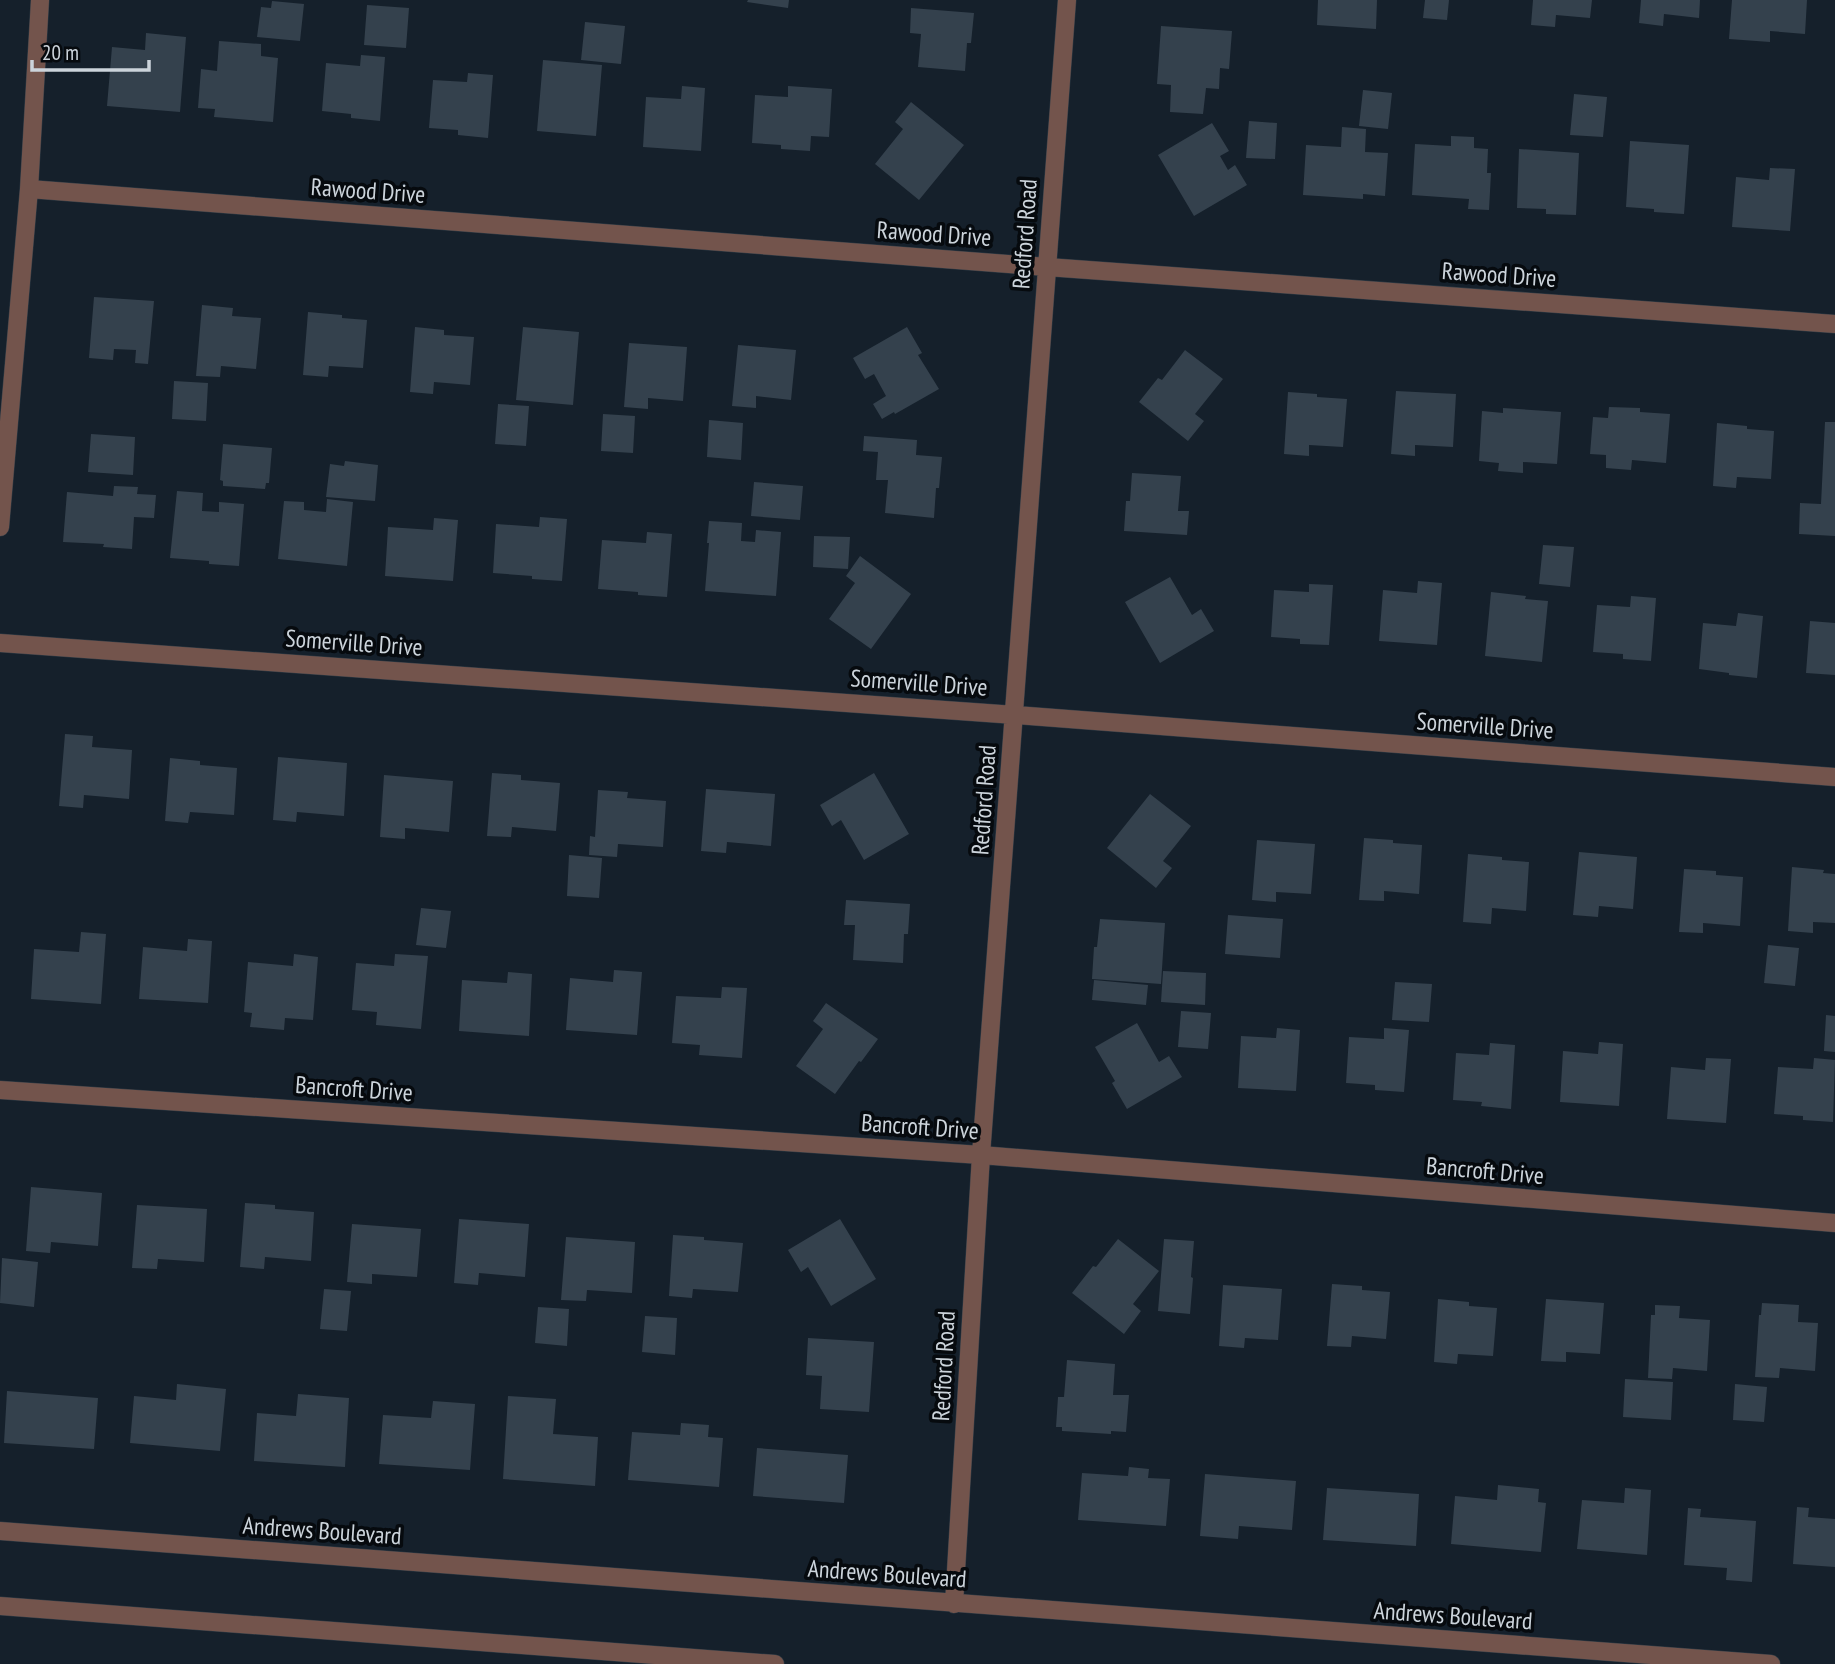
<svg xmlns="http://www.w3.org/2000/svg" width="1835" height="1664" font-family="'PT Sans Narrow',sans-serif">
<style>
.building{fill:#34414d}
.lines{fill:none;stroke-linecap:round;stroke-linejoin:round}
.minor-casing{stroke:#323d47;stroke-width:19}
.minor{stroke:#73544c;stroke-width:18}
.labels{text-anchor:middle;stroke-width:7;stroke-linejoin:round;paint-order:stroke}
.street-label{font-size:24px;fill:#ccd4db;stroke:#060a0e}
</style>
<rect width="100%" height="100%" fill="#15202b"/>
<path class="building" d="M748 0H789L788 8 747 2Z
M1318 0H1377L1376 29 1317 25Z
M1425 0H1449L1447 20 1423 18Z
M1533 0H1592L1590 18 1556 15 1555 27 1531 25Z
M1641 0H1700L1699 18 1664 14 1663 26 1639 23Z
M1732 0H1807L1805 34 1770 31V42L1729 39Z
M272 1 304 4 300 41 257 37 261 7 271 8Z
M367 5 409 8 406 48 364 45Z
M911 8 974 13 971 43H967L965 71 918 67 921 34 910 33Z
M585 22 625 26 621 64 581 60Z
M1161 26 1232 31 1229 69 1220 68 1219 89 1206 88 1203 114 1170 112 1171 85 1157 84Z
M146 33 186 37 180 112 107 106 112 47 145 50Z
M219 41 261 44V56L278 58 273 122 214 117 215 109 198 108 201 69 217 71Z
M361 55 385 57 380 121 351 118V114L322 111 326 63 360 66Z
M543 60 602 65 596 136 537 131Z
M468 73 493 75 488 138 458 135V130L429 128 433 80 467 82Z
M682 86 705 88 701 151 643 147 646 97 681 99Z
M788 86 832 89 829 137 811 136 810 151 781 149V145L752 143 755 95 788 97Z
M1363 90 1392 93 1388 129 1359 126Z
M1574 94 1607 97 1603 137 1570 135Z
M911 102 964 145 919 200 875 164 903 129 895 122Z
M1249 121 1277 123 1275 159 1246 158Z
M1212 123 1229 151 1220 156 1228 170 1235 165 1247 185 1194 216 1158 155Z
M1342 127 1366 129 1365 152 1388 153 1385 196 1363 194V199L1303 195 1306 145 1341 147Z
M1451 136 1474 137V148L1488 149 1487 173H1491L1489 210 1468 209 1469 199 1412 195 1415 144 1451 146Z
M1630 141 1689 145 1684 214 1654 212V209L1626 207Z
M1519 149 1579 153 1576 215 1546 214V209L1517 208Z
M1770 168 1795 169 1790 231 1732 227 1736 177 1769 180Z
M94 297 154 301 148 364 135 363 136 350 114 349 113 360 89 358Z
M202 305 233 308 232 316 261 318 256 369 221 366 220 377 196 376Z
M308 312 342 315V318L367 320 363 368 329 366 328 377 303 375Z
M415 327 444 330V335L474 337 470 385 434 382 433 394 410 392Z
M523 327 579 332 573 405 516 400Z
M907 327 922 353 918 355 939 389 895 414 894 412 882 419 873 404 886 396 874 374 865 379 853 358Z
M629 343 687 347 683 401 648 398V409L624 407Z
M738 345 796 350 791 400 756 396V408L732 406Z
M1185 350 1223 379 1195 414 1204 421 1188 441 1139 402 1158 378 1162 380Z
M174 381 208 383 206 421 172 419Z
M1396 391 1456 394 1453 447 1415 445V456L1391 454Z
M1288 392 1317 394V397L1347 399 1343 447 1309 445V456L1284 454Z
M498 404 529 406 526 446 495 444Z
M1609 407 1640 408V412L1670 414 1666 463 1632 460 1631 470 1606 468V455L1590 454 1593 417 1608 418Z
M1503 408 1561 412 1557 464 1523 462V473L1498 471 1499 463 1479 461 1482 411 1503 413Z
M603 414 635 416 633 453 601 451Z
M709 420 743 423 741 460 707 457Z
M1825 422H1835V536L1799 534 1800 503 1821 504Z
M1717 423 1747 426V429L1774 431 1771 479 1737 477 1736 488 1713 486Z
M91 434 135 437 133 475 88 472Z
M864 436 917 440 916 455 942 457 939 488H936L934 518 885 513 888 480H876L878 452 863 451Z
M223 444 272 448 269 483H266L265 489 223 486V481L220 480Z
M345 461 378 465 375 501 326 497 330 464 344 466Z
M1132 473 1181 476 1178 511H1189L1187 535 1124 531 1126 501H1130Z
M754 482 803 486 800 520 751 516Z
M114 486 138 487 137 494 156 495 154 518 134 517 132 549 103 547 104 544 63 542 67 492 113 496Z
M177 491 203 493 202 511 219 512V502L244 504 239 566 209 564V561L170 558Z
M327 499 353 502 347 566 278 559 284 501 304 502V510L326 512Z
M540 517 567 519 562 581 532 579V576L493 573 496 524 539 527Z
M434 518 458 520 453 581 385 576 388 527 433 530Z
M709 521 742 523 741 541 755 542 756 530 781 532 776 596 705 591 709 543H707Z
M647 532 672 534 667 597 638 595V592L598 589 602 540 646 543Z
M814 536 850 537 848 569 813 567Z
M1543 545 1574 547 1570 587 1539 584Z
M860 556 911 594 871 649 829 619 855 583 846 576Z
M1170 577 1192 615 1201 609 1214 631 1160 663 1125 602Z
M1418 581 1442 583 1437 645 1379 641 1383 590 1417 593Z
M1309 584 1333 585 1329 645 1300 644V639L1271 637 1274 590 1309 592Z
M1491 592 1526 596 1525 599 1548 601 1542 662 1485 656Z
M1631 596 1656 598 1651 661 1623 659V654L1593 652 1597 605 1630 607Z
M1738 613 1763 616 1757 678 1729 675V673L1699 669 1703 623 1736 626Z
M1810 621 1835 623V675L1806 673Z
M65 734 93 736 92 747 132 750 129 799 84 795 83 808 59 806Z
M278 757 347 763 344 816 297 812 296 822 273 820Z
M170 758 200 761V765L237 768 234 815 190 812 188 823 165 821Z
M492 773 521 775V780L560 783 556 831 512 827 511 837 487 836Z
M874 773 909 834 864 860 841 820 832 826 820 805Z
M384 775 453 781 449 832 405 828V839L380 837Z
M706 789 775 794 771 846 727 842 726 853 701 851Z
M598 790 628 792 627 798 666 801 663 847 618 844 617 857 589 855 590 836 595 837Z
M1150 794 1191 826 1163 861 1172 868 1156 888 1107 848Z
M1364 838 1393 840V843L1422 845 1419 894 1384 891V901L1359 900Z
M1257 840 1315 844 1311 894 1276 892V902L1252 900Z
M1579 852 1637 857 1633 909 1599 906 1598 917 1573 915Z
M1468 854 1502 857V860L1529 862 1526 911 1492 908 1491 924 1463 922Z
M569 855 602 858 599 898 567 896Z
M1792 867 1824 870 1823 873 1835 874V923L1813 922V933L1788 931Z
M1684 869 1716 871V875L1743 877 1740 926 1703 923V933L1679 932Z
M846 900 910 904 908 934H904L903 963 853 960 855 925H844Z
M421 908 451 911 446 948 416 945Z
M1228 915 1283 919 1280 958 1225 954Z
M1100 919 1165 923 1161 984 1092 979 1094 947H1097Z
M81 932 106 934 101 1004 31 999 34 949 79 952Z
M188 939 212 941 208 1003 139 999 143 947 187 951Z
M1768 945 1799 948 1795 986 1764 983Z
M294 954 318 957 313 1020 285 1018 284 1030 250 1027 252 1013 244 1012 248 962 293 966Z
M395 954 428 956 421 1029 376 1025 377 1012 352 1010 356 963 394 966Z
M614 970 642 972 637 1035 566 1030 570 978 613 982Z
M1163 971 1206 973 1205 1005 1161 1002Z
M508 972 532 974 529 1036 459 1031 462 980 507 983Z
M1094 980 1148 985 1146 1005 1092 1000Z
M1395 982 1432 984 1429 1022 1392 1020Z
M722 987 747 988 742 1058 699 1055 700 1045 672 1043 676 996 721 998Z
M826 1003 878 1039 861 1062 859 1061 835 1094 796 1066 823 1029 813 1021Z
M1181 1011 1211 1013 1208 1049 1178 1047Z
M1826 1015 1835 1016V1052L1824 1051Z
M1137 1023 1159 1062 1169 1056 1182 1077 1127 1109 1112 1083 1115 1081 1095 1047Z
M1277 1028 1300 1030 1296 1091 1238 1088 1241 1036 1276 1038Z
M1384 1028 1409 1030 1404 1092 1375 1090V1085L1346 1083 1349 1037 1384 1039Z
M1599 1042 1623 1044 1619 1106 1560 1102 1563 1051 1598 1054Z
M1490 1043 1515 1045 1511 1109 1481 1106 1482 1102 1453 1100 1456 1053 1489 1055Z
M1706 1058 1731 1059 1726 1123 1667 1119 1671 1067 1705 1070Z
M1814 1058 1835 1060 1833 1122 1803 1120V1116L1774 1114 1778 1067 1813 1069Z
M31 1187 102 1193 98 1246 51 1242 50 1253 26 1251Z
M245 1203 275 1205V1209L314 1212 311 1261 265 1257 264 1269 240 1267Z
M137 1205 207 1209 204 1262 158 1259 157 1269 132 1268Z
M459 1219 529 1224 525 1277 479 1273 478 1285 454 1283Z
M840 1219 876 1279 831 1306 808 1267 801 1272 788 1250Z
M352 1224 421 1229 417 1277 372 1274V1284L347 1282Z
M673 1235 704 1237V1240L743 1243 738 1292 693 1289 692 1298 669 1296Z
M566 1237 635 1242 632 1293 587 1290 586 1301 561 1300Z
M1118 1239 1159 1271 1133 1304 1141 1311 1124 1334 1072 1293 1093 1266 1096 1267Z
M1164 1239 1194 1241 1191 1277 1193 1278 1190 1314 1158 1311Z
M2 1258 38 1262 34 1307 0 1303Z
M1332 1284 1362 1286V1290L1390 1292 1386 1339 1352 1336 1351 1347 1327 1346Z
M1223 1285 1282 1289 1278 1340 1245 1338 1244 1348 1219 1346Z
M324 1289 351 1291 347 1331 320 1329Z
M1438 1299 1469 1302V1306L1497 1308 1493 1356 1458 1354 1457 1364 1434 1362Z
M1546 1299 1604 1303 1600 1354 1566 1352V1362L1541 1361Z
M1762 1303 1799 1305 1798 1322 1818 1323 1815 1371 1780 1368 1779 1378 1755 1377 1759 1315H1761Z
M1655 1305 1680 1306 1679 1318 1710 1320 1707 1371 1673 1368 1672 1379 1648 1378 1651 1315H1655Z
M538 1307 569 1309 567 1346 535 1343Z
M645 1316 677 1318 675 1355 642 1352Z
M808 1338 874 1342 869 1412 820 1409 822 1376 806 1375Z
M1067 1360 1115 1364 1113 1395H1129L1126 1432 1111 1431V1434L1062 1431V1427H1056L1058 1397H1064Z
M1625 1379 1673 1382 1671 1420 1623 1417Z
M177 1384 226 1389 220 1451 130 1443 134 1396 176 1400Z
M1735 1384 1767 1387 1764 1422 1733 1420Z
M7 1391 98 1398 94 1449 4 1443Z
M298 1394 349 1398 345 1467 254 1461 257 1413 296 1416Z
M508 1396 556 1399 553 1434 598 1437 595 1486 503 1479Z
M433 1401 475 1404 470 1470 379 1464 383 1415 431 1418Z
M681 1423 709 1425 708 1437 723 1438 719 1487 628 1480 632 1432 680 1435Z
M757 1448 848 1455 844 1503 753 1496Z
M1129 1467 1149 1469 1148 1478 1170 1479 1166 1526 1078 1520 1082 1473 1128 1476Z
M1205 1474 1296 1481 1292 1530 1239 1526 1238 1539 1200 1536Z
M1498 1485 1539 1489 1538 1502 1546 1503 1541 1552 1451 1544 1455 1496 1497 1500Z
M1327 1488 1419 1494 1416 1546 1323 1540Z
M1625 1488 1651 1490 1647 1555 1577 1549 1582 1500 1624 1503Z
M1797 1507 1809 1508 1808 1517 1835 1519V1567L1793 1564Z
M1688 1508 1701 1509 1700 1517 1756 1521 1752 1582 1726 1580 1727 1568 1684 1565Z"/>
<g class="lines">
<g class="minor-casing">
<path id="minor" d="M29 189 1047 267 1835 324
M0 527 29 189 40 0
M0 643 1015 715 1835 777
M0 1090 981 1155 1835 1223
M0 1531 1771 1664
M954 1604 981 1155 1067 0
M0 1606 775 1664"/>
</g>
<use href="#minor" class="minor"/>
</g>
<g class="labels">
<g class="street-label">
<text transform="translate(368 191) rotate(4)" y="8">Rawood Drive</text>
<text transform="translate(934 234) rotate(4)" y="8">Rawood Drive</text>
<text transform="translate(1025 234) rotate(-86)" y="8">Redford Road</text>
<text transform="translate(1499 275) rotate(4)" y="8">Rawood Drive</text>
<text transform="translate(354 643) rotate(4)" y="8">Somerville Drive</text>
<text transform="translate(919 683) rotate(4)" y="8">Somerville Drive</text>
<text transform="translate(1485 726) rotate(4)" y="8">Somerville Drive</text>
<text transform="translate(984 800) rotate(-86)" y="8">Redford Road</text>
<text transform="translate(354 1089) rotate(4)" y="8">Bancroft Drive</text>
<text transform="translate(920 1127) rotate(4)" y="8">Bancroft Drive</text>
<text transform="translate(1485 1171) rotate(5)" y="8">Bancroft Drive</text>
<text transform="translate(944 1366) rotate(-87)" y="8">Redford Road</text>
<text transform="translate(322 1531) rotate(4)" y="8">Andrews Boulevard</text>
<text transform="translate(887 1574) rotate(4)" y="8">Andrews Boulevard</text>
<text transform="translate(1453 1616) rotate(4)" y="8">Andrews Boulevard</text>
</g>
</g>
<path d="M32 60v10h117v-10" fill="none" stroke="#ccd4db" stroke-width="3.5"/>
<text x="42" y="60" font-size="21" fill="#ccd4db" stroke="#060a0e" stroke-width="5" paint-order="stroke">20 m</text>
</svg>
